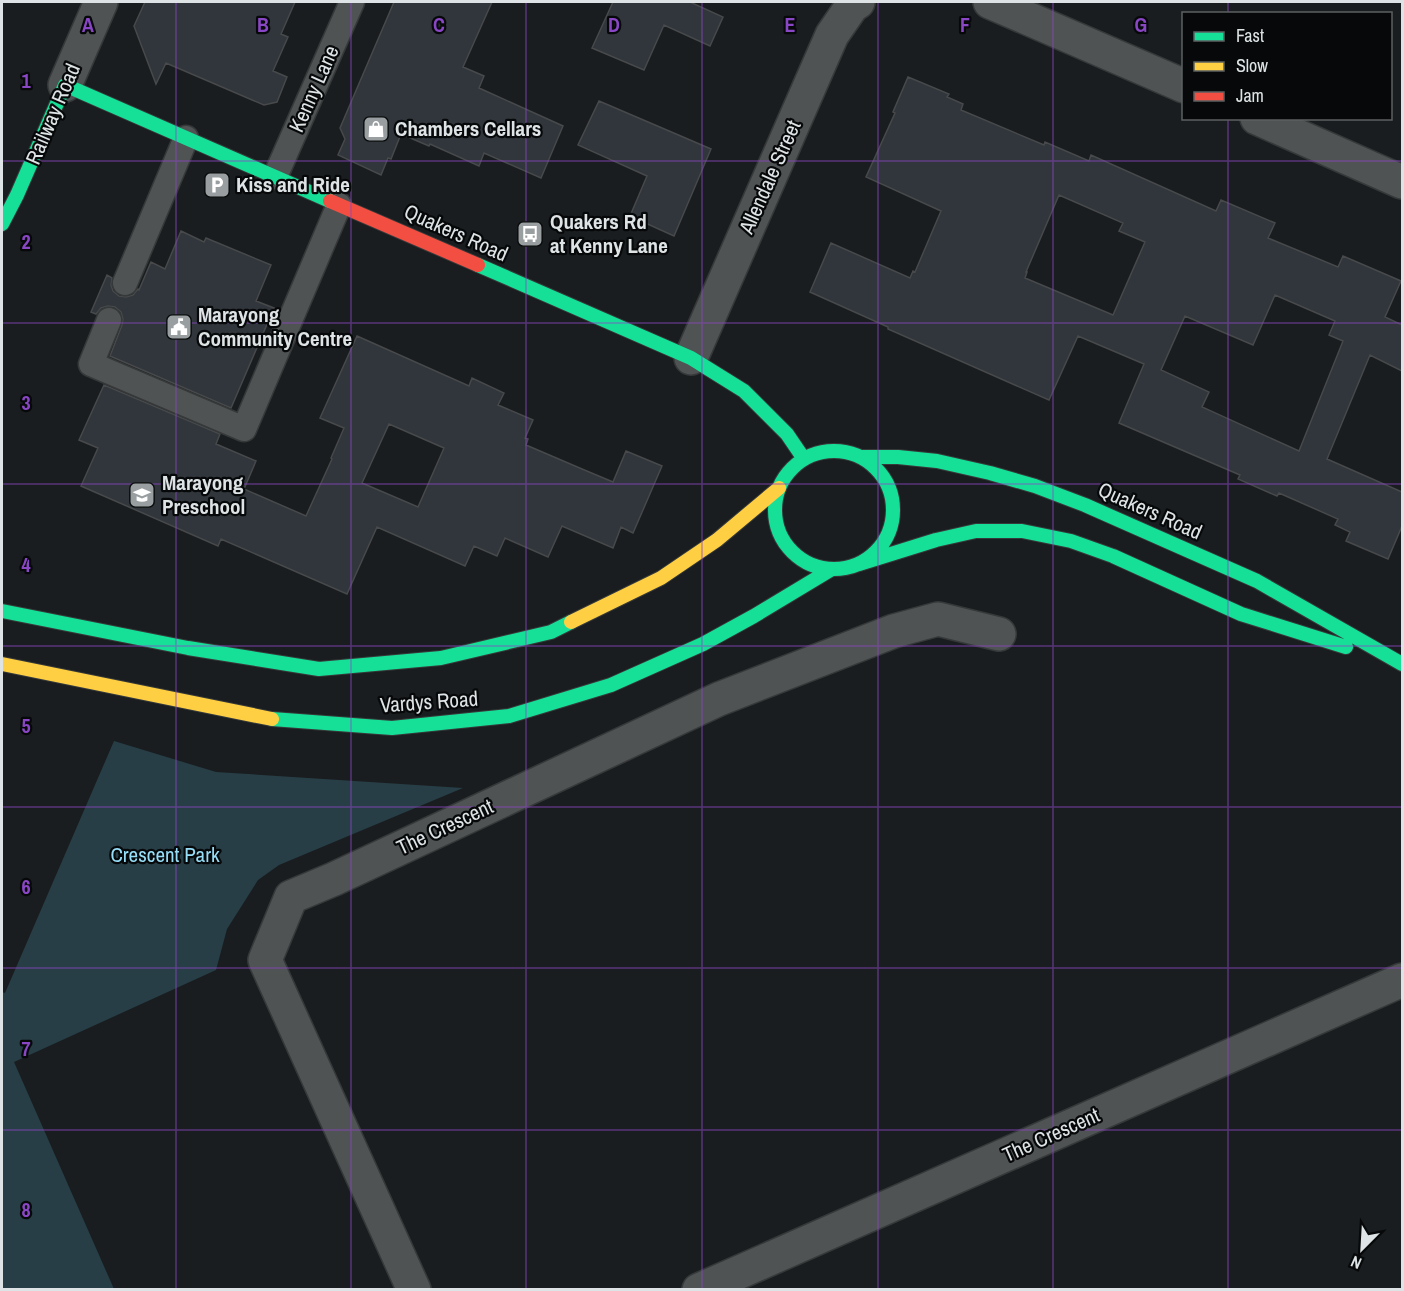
<svg xmlns="http://www.w3.org/2000/svg" width="1404" height="1291" font-family="'Archivo Narrow',sans-serif">
<style>
.green{fill:#273e46}
.building{fill:#30363b;stroke:#47494b;stroke-width:1.5;fill-rule:evenodd}
.lines{fill:none;stroke-linecap:round;stroke-linejoin:round}
.lane-casing{stroke:#36393a;stroke-width:27}
.street-casing{stroke:#36393a;stroke-width:36}
.fast-casing{stroke:#36393a;stroke-width:16}
.slow-casing{stroke:#36393a;stroke-width:16}
.jam-casing{stroke:#36393a;stroke-width:16}
.lane{stroke:#505353;stroke-width:24}
.street{stroke:#505353;stroke-width:33}
.fast{stroke:#16e098;stroke-width:14}
.slow{stroke:#ffcf43;stroke-width:14}
.jam{stroke:#f24e42;stroke-width:14}
.grid{fill:none;stroke:#8a47c5;stroke-width:1.5;stroke-opacity:0.55}
.labels{text-anchor:middle;stroke-width:4.5;stroke-linejoin:round;paint-order:stroke}
.street-label{font-size:21px;fill:#dee3e5;stroke:#060809}
.poi-label{font-size:21px;font-weight:bold;fill:#dee3e5;stroke:#060809;text-anchor:start}
.park-label{font-size:21px;fill:#96def8;stroke:#060809}
.grid-label{font-size:20px;text-anchor:middle;font-weight:bold;fill:#8a47c5;stroke:#060809;stroke-width:4.5;stroke-linejoin:round;paint-order:stroke}
</style>
<rect width="100%" height="100%" fill="#1a1d1f"/>
<path class="green" d="M114 741 216 772 463 788 279 865 258 880 227 929 216 970 14 1062 114 1289H2V992L5 993Z"/>
<path class="building" d="M145 2H295L281 34 288 37 273 71 287 77 277 102 264 105 166 63 156 84 134 26Z
M394 2H492L463 67 484 76 479 88 563 126 541 178 484 153 479 166 430 144 429 146 401 134 391 159 388 158 381 175 338 155 345 139 340 128Z
M611 2H690L723 17 710 46 664 25 644 70 592 48 613 2Z
M908 77 949 94 947 97 963 104 961 110 1044 145 1045 142 1089 161 1091 155 1216 211 1221 200 1275 223 1268 238 1338 267 1343 256 1401 281 1385 317 1402 325V371L1370 355 1327 459 1402 492V526L1388 559 1346 541 1350 532 1335 525 1338 519 1279 493 1277 496 1238 479 1240 475 1119 423 1144 364 1078 336 1049 400 888 329V327L810 292 831 243 910 278 913 271 915 272 941 211 866 177 895 113 893 112ZM1059 195 1123 223 1119 231 1145 242 1113 315 1025 278 1027 272H1026ZM1275 295 1335 321 1329 335 1343 341 1299 451 1202 407 1209 392 1161 370 1185 316 1253 345Z
M599 101 711 149 674 236 630 216 647 176 578 145Z
M181 231 204 242 206 238 271 265 256 301 274 308 231 408 110 356 122 325 123 319 121 312 115 307 108 306 101 308 96 314 91 312 107 275 112 278 111 285 113 291 119 296 126 297 133 295 138 289 139 290 151 262 165 269Z
M357 336 469 386 472 378 504 393 498 405 533 420 525 438 528 439 526 445 582 469 613 482 626 451 662 466 633 533 621 527 613 548 562 526 548 557 505 538 497 556 474 546 465 566 377 527 347 594 221 539 218 546 81 486 98 448 79 440 104 385 220 434 216 444 256 461 244 489 306 516 332 459 331 458 344 428 320 418ZM389 424 444 448 418 507 362 483Z"/>
<g class="lines">
<g class="lane-casing">
<path id="lane" d="M275 177 352 2
M125 283 186 138
M109 320 91 364 244 429 339 205"/>
</g>
<g class="street-casing">
<path id="street" d="M990 2 1184 86
M65 85 101 2
M1257 118 1402 182
M691 358 832 35 852 6 858 2
M414 1290 265 960 291 897 334 879 719 699 894 631 938 619 999 634
M699 1290 1402 980"/>
</g>
<g class="fast-casing">
<path id="fast" d="M2 224 17 195 65 85 330 201
M478 265 691 358 744 391 787 434 804 459
M775 510a59 59 0 1 1 118 0a59 59 0 1 1-118 0Z
M860 457H898L937 461 990 473 1035 486 1085 505 1257 581 1402 664
M859 564 936 540 976 531H1022L1071 541 1113 556 1241 614 1346 647
M2 611 188 648 319 669 441 658 551 632 571 622
M272 719 392 728 509 716 611 685 703 644 754 616 832 569"/>
</g>
<g class="slow-casing">
<path id="slow" d="M571 622 661 578 717 540 779 488
M2 664 272 719"/>
</g>
<g class="jam-casing">
<path id="jam" d="M330 201 478 265"/>
</g>
<use href="#lane" class="lane"/>
<use href="#street" class="street"/>
<use href="#fast" class="fast"/>
<use href="#slow" class="slow"/>
<use href="#jam" class="jam"/>
</g>
<path class="grid" d="M176 2V1290M351 2V1290M526 2V1290M702 2V1290M878 2V1290M1053 2V1290M1228 2V14M1228 118V1290M2 161H1402M2 323H1402M2 484H1402M2 646H1402M2 807H1402M2 968H1402M2 1130H1402"/>
<defs>
<g id="shop-square" transform="scale(1.35)"><rect x="-9" y="-9" width="18" height="18" rx="4" fill="#999ea0" stroke="#060809"/><path d="M-5-2.5h2.3a2.7 3.5 0 0 1 5.4 0H5L5.5 6h-11ZM-1.5-2.5h3a1.5 2.3 0 0 0-3 0Z" fill="#fff"/></g>
<g id="parking-square" transform="scale(1.35)"><rect x="-9" y="-9" width="18" height="18" rx="4" fill="#999ea0" stroke="#060809"/><path d="M-3.5-5.5H1a3.5 3.5 0 0 1 0 7H-1V5.5H-3.5ZM-1-3.4V-.6H.8a1.4 1.4 0 0 0 0-2.8Z" fill="#fff"/></g>
<g id="bus-square" transform="scale(1.35)"><rect x="-9" y="-9" width="18" height="18" rx="4" fill="#999ea0" stroke="#060809"/><path d="M-5-6H5V4H4V6H2V4H-2V6H-4V4H-5ZM-3.5-4V0h7V-4ZM-3.5 1.2v1.5H-2V1.2ZM2 1.2v1.5H3.5V1.2Z" fill="#fff"/></g>
<g id="civic-square" transform="scale(1.35)"><rect x="-9" y="-9" width="18" height="18" rx="4" fill="#999ea0" stroke="#060809"/><path d="M-.6-6.5H3V-4.5H.6V-3L4-1V1h2V6H-6V1h2V-1L-.6-3ZM-1.2 2.5V6h2.4V2.5Z" fill="#fff"/></g>
<g id="school-square" transform="scale(1.35)"><rect x="-9" y="-9" width="18" height="18" rx="4" fill="#999ea0" stroke="#060809"/><path d="M0-5L7-2L0 1L-7-2ZM-4 1L0 2.5L4 1V4Q0 6-4 4Z" fill="#fff"/></g>
</defs>
<g fill-rule="evenodd">
<use href="#shop-square" x="376" y="129"/>
<use href="#parking-square" x="217" y="185"/>
<use href="#bus-square" x="530" y="234"/>
<use href="#civic-square" x="179" y="327"/>
<use href="#school-square" x="142" y="495"/>
</g>
<g class="labels">
<g class="street-label">
<text transform="translate(314 89) rotate(-66)" y="7">Kenny Lane</text>
<text transform="translate(53 114) rotate(-67)" y="7">Railway Road</text>
<text transform="translate(770 177) rotate(-66)" y="7">Allendale Street</text>
<text transform="translate(456 233) rotate(24)" y="7">Quakers Road</text>
<text transform="translate(1150 511) rotate(24)" y="7">Quakers Road</text>
<text transform="translate(429 702) rotate(-4)" y="7">Vardys Road</text>
<text transform="translate(445 827) rotate(-25)" y="7">The Crescent</text>
<text transform="translate(1051 1135) rotate(-24)" y="7">The Crescent</text>
</g>
<g class="poi-label">
<text x="395" y="136">Chambers Cellars</text>
<text x="236" y="192">Kiss and Ride</text>
<text x="550" y="229">Quakers Rd<tspan x="550" dy="24">at Kenny Lane</tspan></text>
<text x="198" y="322">Marayong<tspan x="198" dy="24">Community Centre</tspan></text>
<text x="162" y="490">Marayong<tspan x="162" dy="24">Preschool</tspan></text>
</g>
<g class="park-label">
<text x="165" y="862">Crescent Park</text>
</g>
</g>
<g class="grid-label">
<text x="88" y="32">A</text>
<text x="263" y="32">B</text>
<text x="439" y="32">C</text>
<text x="614" y="32">D</text>
<text x="790" y="32">E</text>
<text x="965" y="32">F</text>
<text x="1141" y="32">G</text>
<text x="26" y="88">1</text>
<text x="26" y="249">2</text>
<text x="26" y="410">3</text>
<text x="26" y="572">4</text>
<text x="26" y="733">5</text>
<text x="26" y="894">6</text>
<text x="26" y="1056">7</text>
<text x="26" y="1217">8</text>
</g>
<rect width="1404" height="1291" fill="none" stroke="#dee3e5" stroke-width="6"/>
<rect x="1182" y="12" width="210" height="108" fill="#060809" stroke="#5c6061" stroke-width="1.5"/>
<rect x="1194" y="32" width="30" height="9" fill="#16e098" stroke="#5c6061" stroke-width="1.5"/>
<text x="1236" y="42" font-size="18" fill="#dee3e5">Fast</text>
<rect x="1194" y="62" width="30" height="9" fill="#ffcf43" stroke="#5c6061" stroke-width="1.5"/>
<text x="1236" y="72" font-size="18" fill="#dee3e5">Slow</text>
<rect x="1194" y="92" width="30" height="9" fill="#f24e42" stroke="#5c6061" stroke-width="1.5"/>
<text x="1236" y="102" font-size="18" fill="#dee3e5">Jam</text>
<g transform="translate(1362 1249) rotate(204)" stroke="#060809" stroke-width="4.5" paint-order="stroke">
<path d="M0-4.5L10 22L0 15L-10 22Z" fill="#dee3e5"/>
<text y="-9" font-size="16" font-weight="bold" text-anchor="middle" fill="#dee3e5">N</text>
</g>
</svg>
